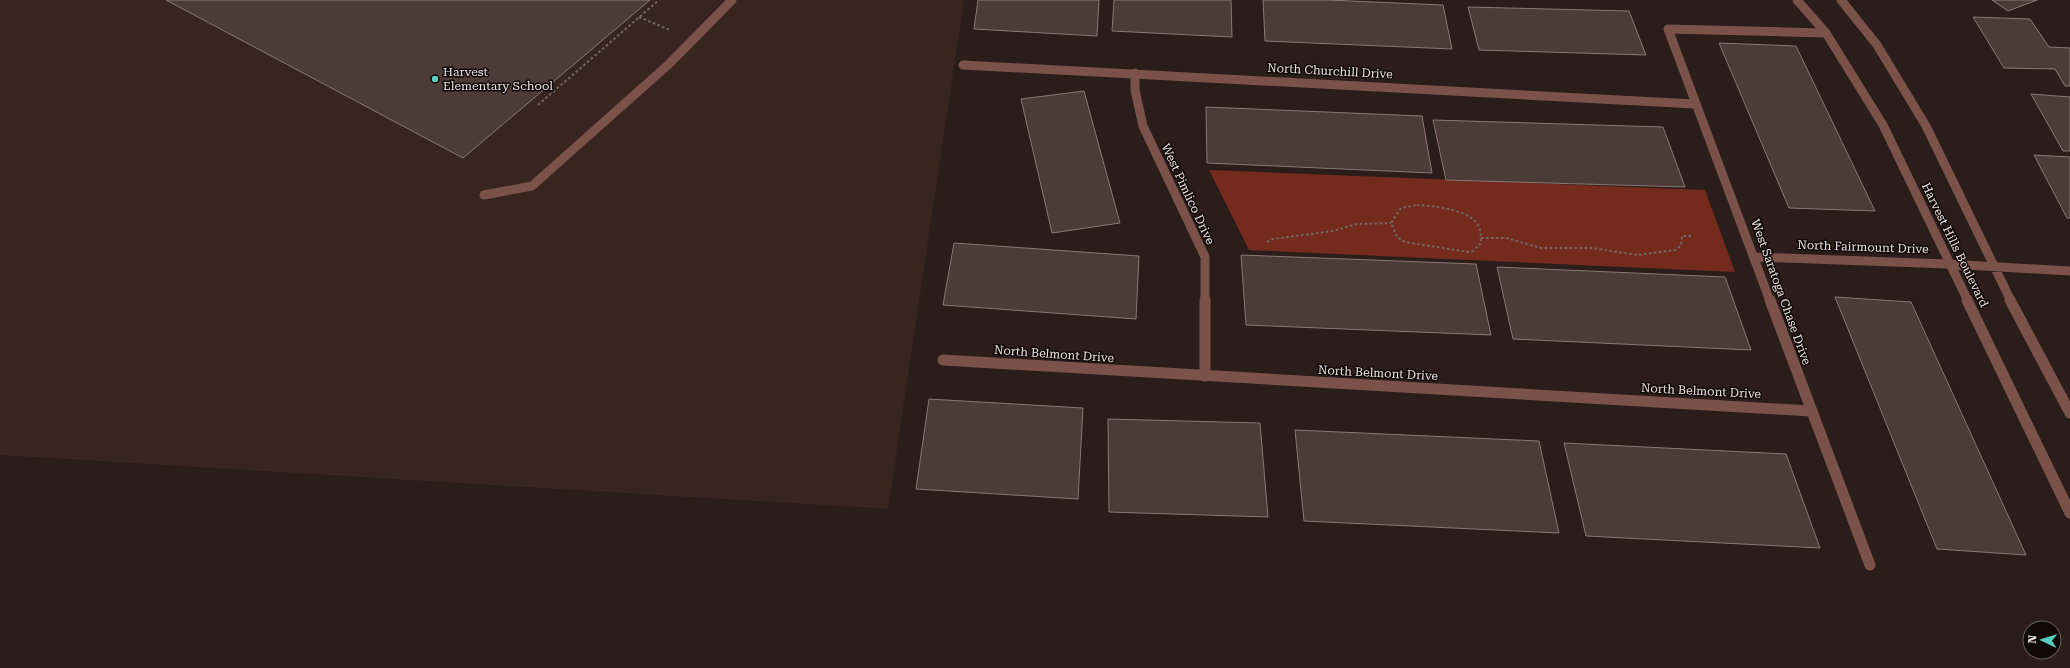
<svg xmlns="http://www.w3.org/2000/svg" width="2070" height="668" font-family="'Roboto Serif',serif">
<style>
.built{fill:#392520}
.green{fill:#742a1c}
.building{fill:#4b3c38;stroke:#8a7874}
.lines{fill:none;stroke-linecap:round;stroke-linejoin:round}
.path{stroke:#746865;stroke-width:2;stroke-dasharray:2.5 2.5;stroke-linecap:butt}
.minor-far1{stroke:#7b5249;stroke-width:9}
.minor{stroke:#7b5249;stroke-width:11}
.poi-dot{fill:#5acebe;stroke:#0f0908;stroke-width:1.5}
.labels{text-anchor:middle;stroke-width:3;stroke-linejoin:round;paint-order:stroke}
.street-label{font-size:12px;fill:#efe5e3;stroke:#0f0908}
.poi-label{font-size:12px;fill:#efe5e3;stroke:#0f0908;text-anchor:start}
</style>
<rect width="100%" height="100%" fill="#2b1d1a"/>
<path class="built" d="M0 0H964L888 509 0 455Z"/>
<path class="green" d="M1209 170 1705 190 1735 272 1249 250Z"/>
<path class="building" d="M166 0H650L463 158Z
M978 0H1099L1097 36 974 29Z
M1114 0H1231L1232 37 1112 31Z
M1263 0H1328L1443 5 1452 49 1265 41Z
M1992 0H2037L2008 11Z
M1468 7 1629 11 1646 55 1479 50Z
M1973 17 2030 19 2049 47 2070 48V86H2065L2055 69 2004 68Z
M1719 43 1796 46 1875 211 1789 208Z
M1084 91 1120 223 1052 233 1021 99Z
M2031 94 2070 97V151H2063Z
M1206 107 1422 116 1432 173 1207 163Z
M1433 120 1663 127 1685 187 1446 180Z
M2034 155 2070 157V218H2067Z
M954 243 1139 256 1136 319 943 305Z
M1241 255 1476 264 1491 335 1246 325Z
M1497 267 1725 277 1751 350 1513 339Z
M1835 297 1911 302 2026 555 1937 549Z
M929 399 1083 408 1078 499 916 489Z
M1108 419 1260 423 1268 517 1109 512Z
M1295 430 1539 441 1559 533 1304 521Z
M1564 443 1786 454 1820 548 1586 536Z"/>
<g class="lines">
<path class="path" d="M639 17 670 30
M538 105 659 0
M1417 205C1433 206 1465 209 1476 222 1481 228 1481 236 1481 243L1473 251 1468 252 1405 242 1397 237 1391 223 1401 208Z
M1481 238H1506L1541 248H1592L1638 255 1675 250 1681 246 1682 236H1693
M1267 242 1273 239 1333 231 1357 224 1391 223"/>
<path class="minor-far1" d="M1797 0 1826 33 1883 125 1968 301
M1841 0 1877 45 1926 126 2011 301
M963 65 1695 104
M1135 73V90L1143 126 1205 257V301
M484 195 532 186 669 64 732 0
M1755 257 1948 264 2070 271
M1770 301 1668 29 1826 33"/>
<path class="minor" d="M1205 300V376
M1770 300 1870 565
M1967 300 2070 513
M2010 300 2070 413
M943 360 1811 411"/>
</g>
<circle class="poi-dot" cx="435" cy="79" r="4"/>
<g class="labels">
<g class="street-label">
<text transform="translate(1330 71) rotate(3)" y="4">North Churchill Drive</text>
<text transform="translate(1188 194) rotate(65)" y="4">West Pimlico Drive</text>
<text transform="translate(1955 245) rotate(64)" y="4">Harvest Hills Boulevard</text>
<text transform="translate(1863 247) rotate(2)" y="4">North Fairmount Drive</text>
<text transform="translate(1781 292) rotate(70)" y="4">West Saratoga Chase Drive</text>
<text transform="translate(1054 354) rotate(4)" y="4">North Belmont Drive</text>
<text transform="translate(1378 373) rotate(3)" y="4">North Belmont Drive</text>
<text transform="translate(1701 391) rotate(3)" y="4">North Belmont Drive</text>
</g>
<g class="poi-label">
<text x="443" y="76">Harvest<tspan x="443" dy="14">Elementary School</tspan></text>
</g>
</g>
<g transform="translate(2042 640) rotate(274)"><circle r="19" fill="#0f0908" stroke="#696160"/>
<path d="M0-3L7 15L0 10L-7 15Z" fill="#5acebe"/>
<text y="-6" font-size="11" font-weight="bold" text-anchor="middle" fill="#efe5e3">N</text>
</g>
</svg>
